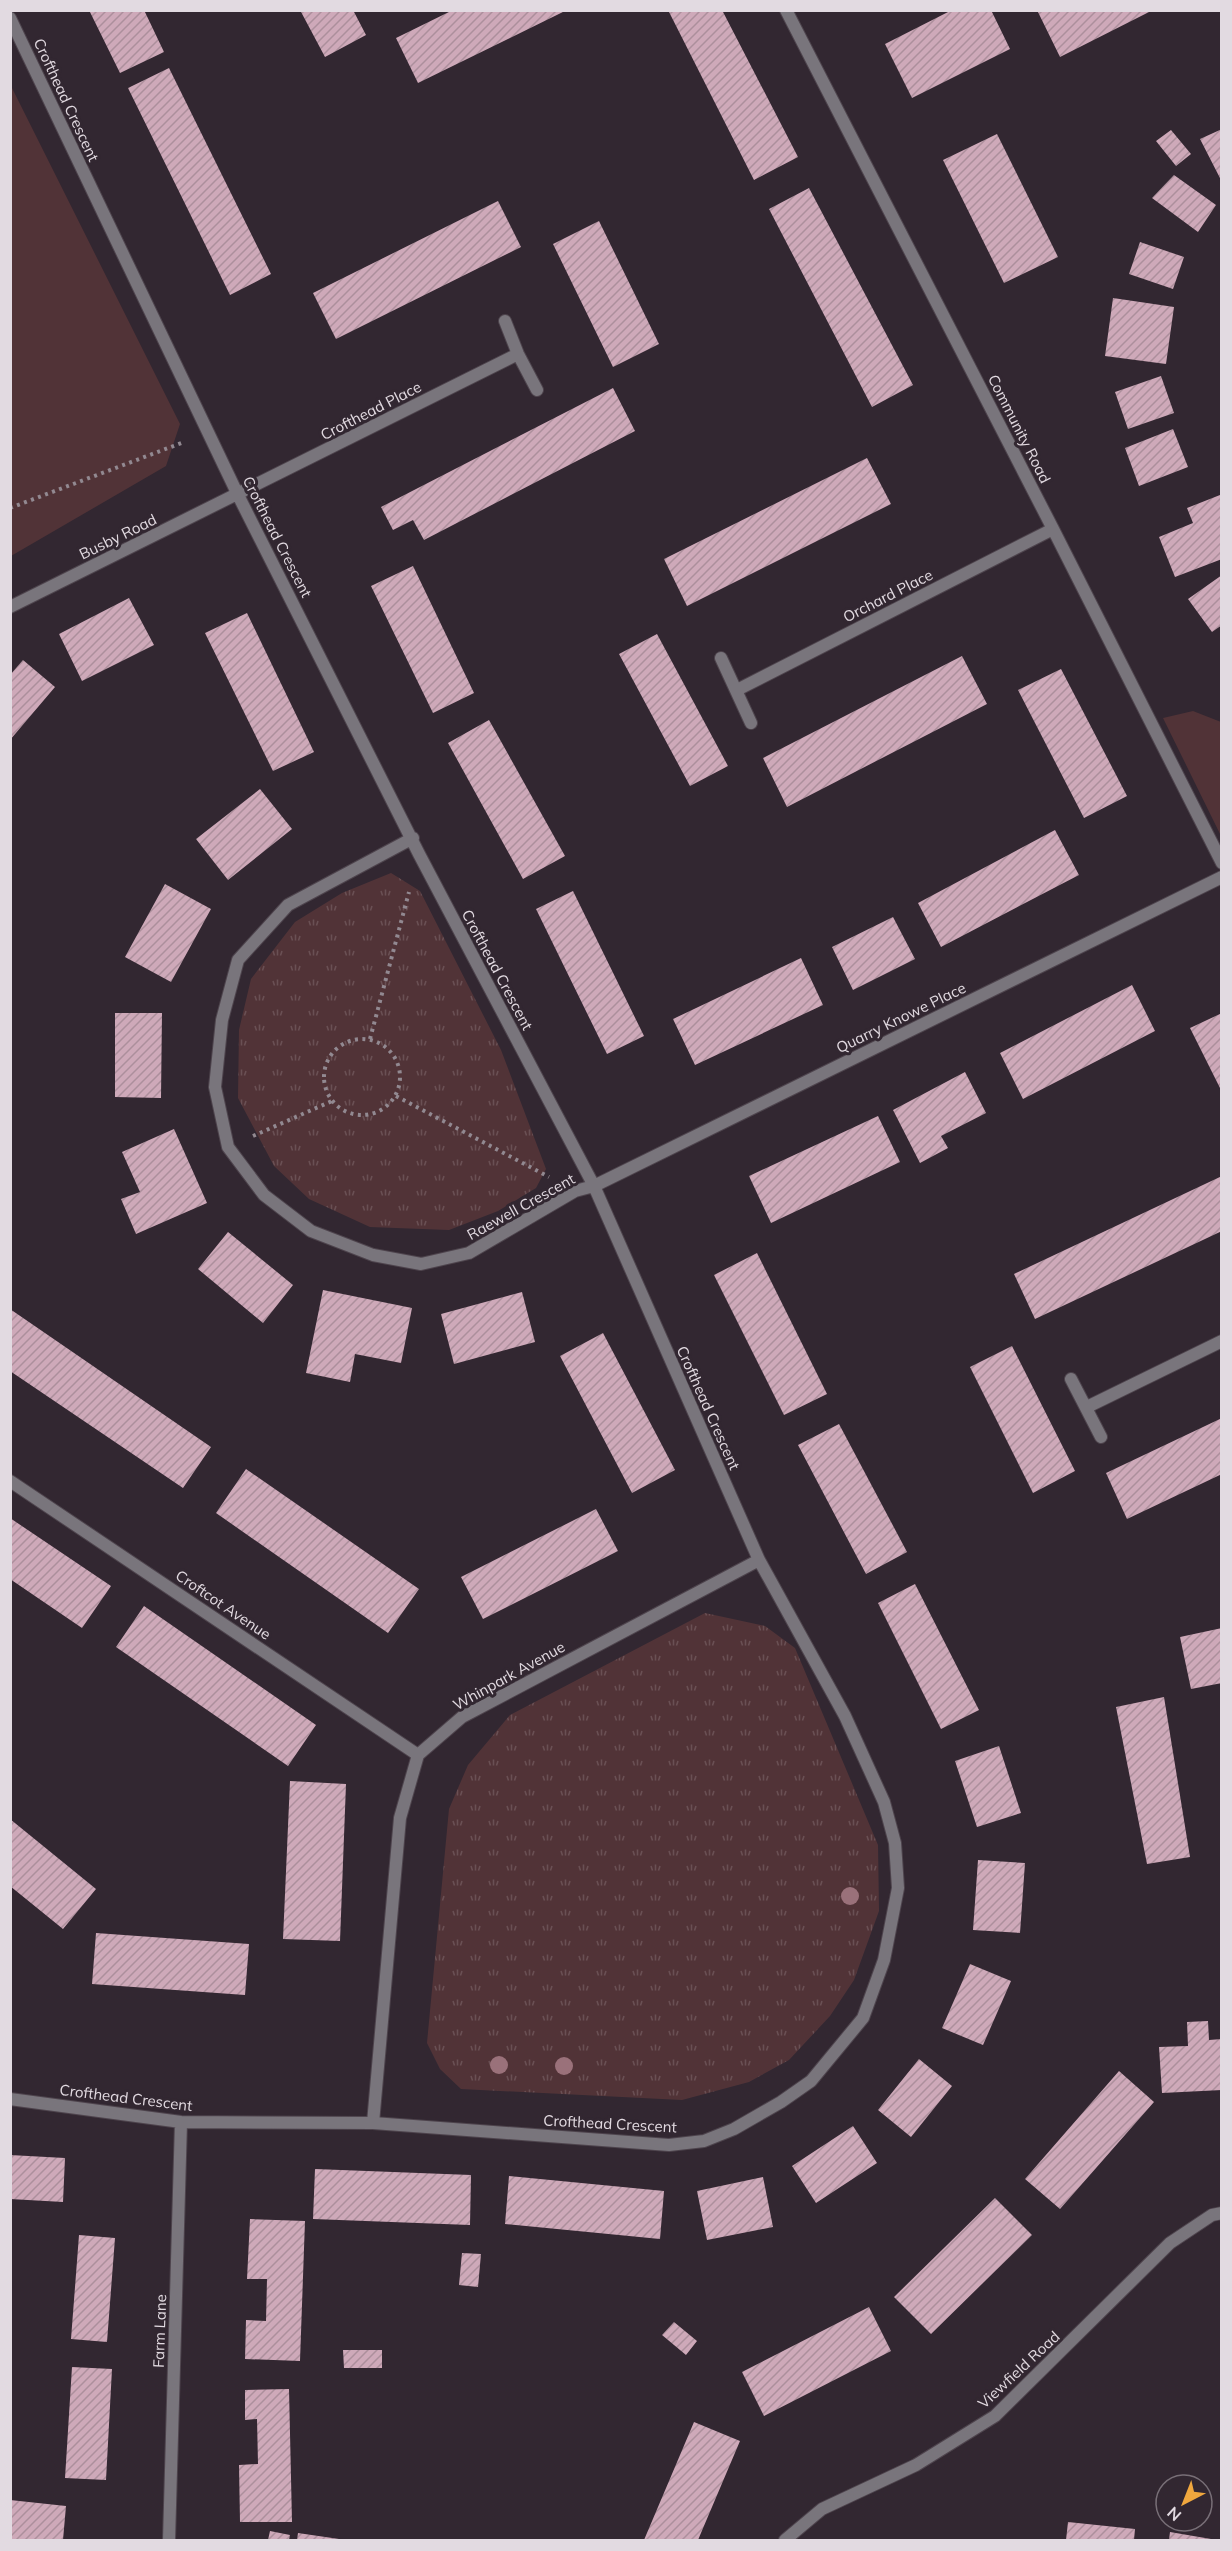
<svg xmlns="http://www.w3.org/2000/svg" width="1232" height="2551" font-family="Mulish,sans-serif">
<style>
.grass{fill:url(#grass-tufts)}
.park{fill:#513337}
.building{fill:url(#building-hatch)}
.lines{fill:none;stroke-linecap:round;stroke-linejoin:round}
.minor-casing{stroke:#4e444d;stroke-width:14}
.path{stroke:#928991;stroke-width:4;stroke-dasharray:3 4.5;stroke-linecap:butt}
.minor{stroke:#79757c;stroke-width:12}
.tree{fill:#9a717a}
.labels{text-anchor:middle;stroke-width:6;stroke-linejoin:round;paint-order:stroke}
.street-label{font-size:15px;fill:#e2dae1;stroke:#322731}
</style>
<defs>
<pattern id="grass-tufts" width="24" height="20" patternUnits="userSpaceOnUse" patternTransform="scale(1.5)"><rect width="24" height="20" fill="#513337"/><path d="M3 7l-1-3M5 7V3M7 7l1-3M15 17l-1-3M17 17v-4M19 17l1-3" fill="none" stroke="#6a5054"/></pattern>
<pattern id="building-hatch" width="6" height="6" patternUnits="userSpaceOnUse" patternTransform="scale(1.5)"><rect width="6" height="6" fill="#cea9b9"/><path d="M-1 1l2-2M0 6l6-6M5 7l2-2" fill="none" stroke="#ac8f9c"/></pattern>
</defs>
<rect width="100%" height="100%" fill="#322731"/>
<path class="grass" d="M391 873 420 891 501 1050 546 1169 536 1188 498 1211 449 1230 370 1227 309 1199 274 1166 238 1098 239 1030 251 979 295 922 342 893Z
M705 1613 765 1626 795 1648 878 1845 879 1911 854 1980 830 2016 789 2060 749 2082 682 2100 461 2089 440 2069 427 2043 449 1809 468 1765 510 1715Z"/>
<path class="park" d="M11 86 180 424 166 466 11 556Z
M1193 711 1221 722V836L1163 718Z"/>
<path class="building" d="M89 10H144L164 52 120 73Z
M300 10H353L366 35 325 57Z
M453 10H567L418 83 396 38Z
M668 10H722L798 157 754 180Z
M952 10H991L1010 49 912 98 885 44Z
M1037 10H1153L1060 57Z
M169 68 271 274 230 295 128 88Z
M1222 129V182L1200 139Z
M1171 130 1191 154 1176 166 1156 141Z
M997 134 1058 257 1004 283 943 160Z
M1174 175 1216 205 1198 232 1152 198Z
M809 188 913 385 872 407 769 209Z
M498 201 521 247 336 339 313 293Z
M599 221 659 344 613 367 553 244Z
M1140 242 1184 257 1173 289 1129 274Z
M1113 298 1174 307 1166 364 1105 356Z
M1161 376 1174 413 1128 429 1115 392Z
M613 388 635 431 424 540 413 520 393 530 381 507Z
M1173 429 1188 467 1139 486 1125 448Z
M867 458 891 504 687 606 664 559Z
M1220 495 1222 559 1175 577 1159 537 1193 523 1187 508Z
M413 566 474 693 433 713 371 586Z
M1222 575V625L1212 632 1188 599Z
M129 598 154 645 82 681 59 634Z
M247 613 314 752 273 771 205 633Z
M657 634 728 766 690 786 619 654Z
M962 656 987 704 787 807 763 758Z
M23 660 55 687 10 740V675Z
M1061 669 1127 796 1084 818 1018 690Z
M489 720 565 856 523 879 448 743Z
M260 789 292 829 228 880 196 839Z
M1055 830 1079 875 941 947 918 903Z
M165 884 211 909 171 982 125 957Z
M573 891 644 1036 607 1054 536 909Z
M893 917 915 959 853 990 832 947Z
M801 958 823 1005 695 1065 673 1019Z
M1132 985 1155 1031 1023 1099 1000 1053Z
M115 1013H162L161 1098 115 1097Z
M1222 1013V1092L1190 1028Z
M965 1072 986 1113 941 1136 948 1148 920 1163 893 1110Z
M878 1116 900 1162 771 1223 749 1176Z
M174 1129 207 1203 136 1234 121 1199 140 1192 122 1152Z
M1222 1176V1231L1035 1319 1014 1274Z
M228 1232 293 1285 263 1323 198 1269Z
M757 1253 827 1394 784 1415 714 1275Z
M323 1290 412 1308 401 1363 355 1354 350 1382 306 1373Z
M522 1292 535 1342 454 1364 441 1314Z
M10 1309 211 1447 183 1488 10 1371Z
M603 1333 675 1470 632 1493 560 1356Z
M1012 1346 1075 1471 1033 1493 970 1367Z
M1222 1418V1474L1127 1519 1106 1473Z
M839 1424 907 1552 866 1574 798 1445Z
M246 1469 419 1589 388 1633 216 1513Z
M596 1509 618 1551 483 1619 461 1577Z
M10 1518 111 1586 82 1628 10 1579Z
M915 1584 979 1710 941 1729 878 1603Z
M144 1606 316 1725 288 1766 116 1647Z
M1222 1628V1683L1191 1689 1180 1637Z
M1164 1697 1190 1857 1147 1864 1116 1707Z
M999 1746 1021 1813 977 1827 955 1761Z
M290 1781 346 1784 340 1941 283 1939Z
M10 1819 96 1889 63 1929 10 1886Z
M978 1860 1025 1863 1020 1933 973 1930Z
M96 1933 249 1944 245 1995 92 1984Z
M970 1964 1011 1981 983 2045 942 2028Z
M1208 2021 1209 2040 1222 2039V2090L1162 2093 1159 2047 1188 2046 1187 2022Z
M919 2059 952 2086 911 2137 878 2110Z
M1119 2071 1154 2102 1060 2209 1025 2179Z
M853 2126 877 2163 816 2203 792 2166Z
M10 2155 65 2158 63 2202 10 2199Z
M315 2169 471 2175 470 2225 313 2219Z
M509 2176 664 2191 660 2239 505 2224Z
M763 2177 773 2227 707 2240 697 2191Z
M995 2198 1032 2235 931 2334 894 2297Z
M250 2219 305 2221 300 2361 245 2359 246 2320 266 2321 267 2279H247Z
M79 2235 115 2238 107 2342 71 2339Z
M462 2253 481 2254 478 2287 459 2285Z
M869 2307 891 2351 764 2416 742 2372Z
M674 2322 697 2341 686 2355 662 2335Z
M343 2350H382V2368H344Z
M72 2367 112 2369 106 2480 65 2478Z
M289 2389 292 2522H240L239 2465 258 2464 257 2419 245 2420V2390Z
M694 2422 740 2441 698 2540H644Z
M10 2500 66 2506 63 2540H10Z
M1068 2522 1135 2529 1134 2540H1066Z
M270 2531 290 2535 289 2540H268Z
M1170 2532 1211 2539V2540H1169Z
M298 2533 339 2539V2540H297Z"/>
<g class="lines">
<g class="minor-casing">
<path id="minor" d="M786 10 1053 529 1222 863
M10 18 238 495 419 854 594 1186 759 1560 845 1716 884 1802 895 1843 898 1888 884 1960 863 2018 811 2081 781 2102 734 2129 704 2141 669 2145 373 2123 181 2122 10 2099
M505 321 518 354 537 390
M10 607 518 354
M721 658 751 723
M737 690 1053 529
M413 838 288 905 238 960 222 1020 215 1087 228 1147 264 1195 311 1231 373 1255 421 1264 469 1253 575 1191 594 1186 1222 877
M1071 1379 1101 1437
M1087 1407 1222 1341
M10 1481 418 1755
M373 2123 400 1818 418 1755 462 1717 759 1560
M169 2540 181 2122
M785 2540 822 2509 916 2465 995 2416 1170 2243 1212 2215 1222 2213"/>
</g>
<path class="path" d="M10 508 184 442
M324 1077a38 38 0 1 1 76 0a38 38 0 1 1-76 0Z
M370 1039 409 892
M396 1096 549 1177
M253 1136 332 1101"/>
<use href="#minor" class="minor"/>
</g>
<g class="tree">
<circle cx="850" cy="1896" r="9"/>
<circle cx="499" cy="2065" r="9"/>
<circle cx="564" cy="2066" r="9"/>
</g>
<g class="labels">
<g class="street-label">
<text transform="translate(66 100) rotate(65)" y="5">Crofthead Crescent</text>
<text transform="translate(371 411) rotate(-27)" y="5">Crofthead Place</text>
<text transform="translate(1019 429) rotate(63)" y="5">Community Road</text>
<text transform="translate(118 537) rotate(-26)" y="5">Busby Road</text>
<text transform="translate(277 537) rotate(63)" y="5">Crofthead Crescent</text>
<text transform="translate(888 596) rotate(-27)" y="5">Orchard Place</text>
<text transform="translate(497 970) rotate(62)" y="5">Crofthead Crescent</text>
<text transform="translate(901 1018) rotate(-26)" y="5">Quarry Knowe Place</text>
<text transform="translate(521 1207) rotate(-29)" y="5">Raewell Crescent</text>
<text transform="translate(708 1408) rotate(66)" y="5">Crofthead Crescent</text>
<text transform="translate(223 1605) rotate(34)" y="5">Croftcot Avenue</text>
<text transform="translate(509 1676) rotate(-29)" y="5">Whinpark Avenue</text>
<text transform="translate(126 2098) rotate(7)" y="5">Crofthead Crescent</text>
<text transform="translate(610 2124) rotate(3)" y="5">Crofthead Crescent</text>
<text transform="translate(160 2331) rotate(-88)" y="5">Farm Lane</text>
<text transform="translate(1019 2370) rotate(-43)" y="5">Viewfield Road</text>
</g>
</g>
<rect width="1232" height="2551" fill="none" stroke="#e2dae1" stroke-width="24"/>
<g transform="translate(1184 2503) rotate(222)"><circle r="28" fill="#322731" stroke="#786f77" stroke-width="1.5"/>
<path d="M0-4.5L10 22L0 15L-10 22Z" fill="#f0a73e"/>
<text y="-9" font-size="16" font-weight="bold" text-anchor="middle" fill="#e2dae1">N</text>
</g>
</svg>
